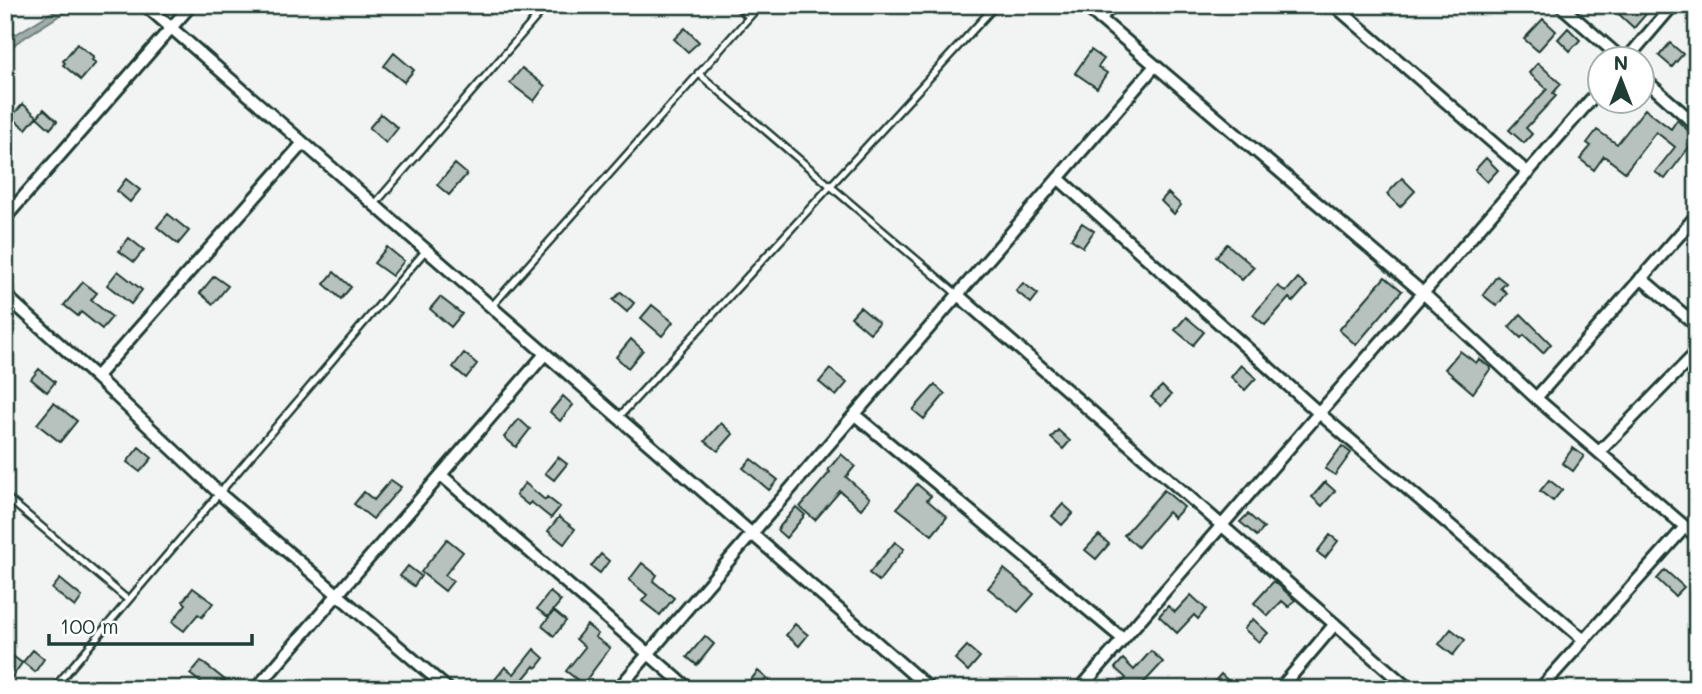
<svg xmlns="http://www.w3.org/2000/svg" width="1702" height="694" font-family="Mali,sans-serif">
<style>
.water{fill:#a1adaa;stroke:#6d807b;stroke-width:2}
.building{fill:#b7c1bd;stroke:#1f3d34;stroke-width:2}
.lines{fill:none;stroke-linecap:round;stroke-linejoin:round}
.service-casing{stroke:#1f3d34;stroke-width:10}
.minor-casing{stroke:#1f3d34;stroke-width:16}
.service{stroke:#fff;stroke-width:5}
.minor{stroke:#fff;stroke-width:10}
</style>
<rect width="100%" height="100%" fill="#f2f3f3"/>
<filter id="ink" filterUnits="userSpaceOnUse"><feTurbulence type="fractalNoise" baseFrequency=".0143" numOctaves="2"/><feDisplacementMap in="SourceGraphic" scale="14" xChannelSelector="R" yChannelSelector="G"/><feConvolveMatrix kernelMatrix="1 2 1 2 8 2 1 2 1" color-interpolation-filters="sRGB"/></filter>
<g filter="url(#ink)">
<path class="water" d="M64 5H76L16 43 5 56V45L10 38Z"/>
<path class="building" d="M1609 5H1637L1647 13 1634 28Z
M1543 19 1556 31 1538 51 1524 39Z
M685 28 699 42 688 52 674 39Z
M1568 28 1580 40 1570 51 1558 39Z
M1670 43 1683 54 1672 67 1659 56Z
M77 44 94 57 92 60 96 63 81 80 63 65 65 63 63 61Z
M1091 50 1104 59 1098 67 1107 73 1097 88 1075 73Z
M394 53 414 70 404 82 384 66Z
M1538 63 1561 84 1553 93 1556 96 1526 128 1532 134 1524 143 1509 130 1547 89 1529 73Z
M522 68 545 86 534 101 510 83Z
M23 104 37 116 26 129 11 117Z
M44 109 57 121 50 129 37 117Z
M1645 109 1671 129 1677 120 1696 138 1665 179 1655 172 1675 147 1656 132 1625 172 1604 156 1594 170 1580 159 1591 146 1587 143 1597 130 1617 144Z
M381 114 398 128 386 143 369 128Z
M1486 158 1498 170 1487 182 1475 170Z
M455 164 467 174 449 195 437 185Z
M1402 178 1415 191 1400 207 1387 194Z
M126 179 140 190 130 202 117 191Z
M1168 193 1181 205 1174 214 1161 201Z
M168 214 189 231 178 244 157 227Z
M1082 223 1094 231 1083 247 1071 239Z
M129 238 144 250 134 262 119 251Z
M1227 244 1254 267 1242 280 1216 257Z
M387 247 404 261 392 276 374 263Z
M118 271 142 290 131 304 107 285Z
M334 272 351 287 341 299 324 284Z
M214 276 228 286 213 304 200 293Z
M1497 276 1506 283 1501 288 1507 293 1497 306 1483 295Z
M1385 277 1402 291 1356 345 1339 330Z
M1298 278 1307 286 1293 302 1289 298 1265 325 1253 315 1278 286 1286 292Z
M83 282 97 293 91 300 112 317 102 329 81 312 78 316 64 305Z
M1023 283 1038 294 1031 303 1016 291Z
M621 292 634 303 627 312 613 300Z
M440 297 462 314 451 327 430 309Z
M652 305 673 322 662 336 641 318Z
M860 307 879 323 870 333 851 317Z
M1521 314 1551 344 1543 353 1524 335 1521 338 1509 327Z
M1186 317 1204 332 1193 345 1175 330Z
M631 339 643 350 628 368 616 357Z
M1460 351 1476 363 1479 359 1491 368 1473 393 1445 369Z
M464 353 477 364 466 378 453 367Z
M1241 365 1256 378 1245 390 1231 377Z
M39 369 55 382 47 392 31 379Z
M830 369 847 383 836 396 819 382Z
M935 385 945 394 924 419 913 410Z
M1162 386 1171 395 1161 406 1151 397Z
M563 396 573 405 560 421 550 412Z
M54 403 77 421 60 442 37 424Z
M519 419 530 429 516 447 504 437Z
M721 423 733 434 718 451 705 441Z
M1058 430 1070 441 1063 449 1051 438Z
M1342 446 1351 453 1335 475 1325 469Z
M139 447 152 458 140 472 127 462Z
M1573 448 1584 456 1573 471 1562 463Z
M841 454 855 466 846 477 870 498 861 509 840 491 815 520 800 507 830 472 828 470Z
M558 457 567 464 554 480 545 473Z
M751 459 778 480 769 490 743 468Z
M391 480 401 487 373 519 354 504 364 492 374 500Z
M1549 480 1562 490 1553 501 1540 491Z
M1325 482 1335 491 1322 506 1312 497Z
M525 483 545 500 547 497 560 507 551 518 531 502 528 505 516 495Z
M917 484 931 496 927 500 947 517 932 535 897 508Z
M1164 490 1184 507 1174 518 1168 512 1138 547 1124 535Z
M1063 504 1073 513 1062 525 1052 516Z
M796 507 805 515 786 538 777 530Z
M1248 514 1264 528 1257 536 1240 522Z
M559 517 575 529 564 544 548 531Z
M1099 535 1109 544 1096 559 1085 550Z
M1330 535 1338 541 1325 558 1317 552Z
M447 539 463 552 445 575 453 581 445 591 421 572Z
M895 542 904 549 879 581 869 573Z
M601 554 609 561 600 573 591 566Z
M642 563 657 575 653 581 674 598 660 615 642 601 647 595 629 580Z
M408 566 421 576 414 586 400 576Z
M1004 569 1034 594 1018 612 988 588Z
M1665 570 1684 587 1675 596 1657 579Z
M60 579 82 597 75 607 52 589Z
M1274 581 1295 600 1289 607 1282 601 1268 616 1254 603Z
M193 588 213 603 202 617 198 614 184 631 172 622 186 604 183 601Z
M550 592 561 601 548 617 537 609Z
M1191 595 1206 609 1198 619 1194 615 1177 633 1159 616 1168 606 1175 612Z
M554 611 566 621 554 636 542 626Z
M1253 619 1268 633 1259 642 1244 629Z
M795 624 808 635 799 646 786 635Z
M587 625 598 634 595 637 610 648 583 684 566 671 585 647 576 639Z
M1451 629 1465 640 1453 655 1439 644Z
M705 636 714 644 697 665 687 657Z
M967 646 980 657 968 671 955 659Z
M534 649 544 658 536 668 534 666 515 689H502L493 682 505 667 514 674Z
M5 650 22 663 12 677 5 672Z
M33 650 44 659 35 672 23 662Z
M1151 651 1163 662 1138 689H1115L1126 678 1115 668 1123 659 1134 670Z
M201 661 225 680 218 689H209L190 674Z
M758 671 771 682 765 689H743Z
M1221 674 1237 689H1208Z"/>
<g class="lines">
<g class="service-casing">
<path id="service" d="M736 5 749 17
M698 73 958 295
M374 205 547 5
M491 307 760 5
M618 418 996 5
M5 496 128 600
M53 689 426 250"/>
</g>
<g class="minor-casing">
<path id="minor" d="M145 5 930 689
M1084 5 1423 293 1536 398 1697 537
M1334 5 1528 173
M1560 5 1623 60
M1100 19 1112 5
M1626 60 1673 5
M1642 77 1697 126
M1058 178 1319 413 1584 640
M5 218 191 5
M1641 278 1697 326
M5 295 96 377 219 493 448 689
M958 295 1409 689
M96 377 303 143
M1536 398 1697 215
M855 415 1123 639
M1599 452 1697 352
M441 475 689 689
M256 689 545 354
M618 689 1154 67
M1080 689 1600 89
M1280 689 1335 624
M1540 689 1685 527"/>
</g>
<use href="#service" class="service"/>
<use href="#minor" class="minor"/>
</g>
</g>
<rect width="1702" height="694" fill="none" stroke="#fff" stroke-width="28"/>
<rect x="14" y="14" width="1674" height="666" fill="none" stroke="#1f3d34" stroke-width="2.5" filter="url(#ink)"/>
<g transform="translate(1621 80)"><circle r="33" fill="#ffffff" stroke="#a5b1ae" stroke-width="2"/>
<path d="M0-5L12 26L0 18L-12 26Z" fill="#1f3d34"/>
<text y="-10" font-size="19" font-weight="bold" text-anchor="middle" fill="#1f3d34">N</text>
</g>
<path d="M49 634v10h203v-10" fill="none" stroke="#1f3d34" stroke-width="3.5"/>
<text x="60" y="634" font-size="21" fill="#1f3d34" stroke="#ffffff" stroke-width="5" paint-order="stroke">100 m</text>
</svg>
